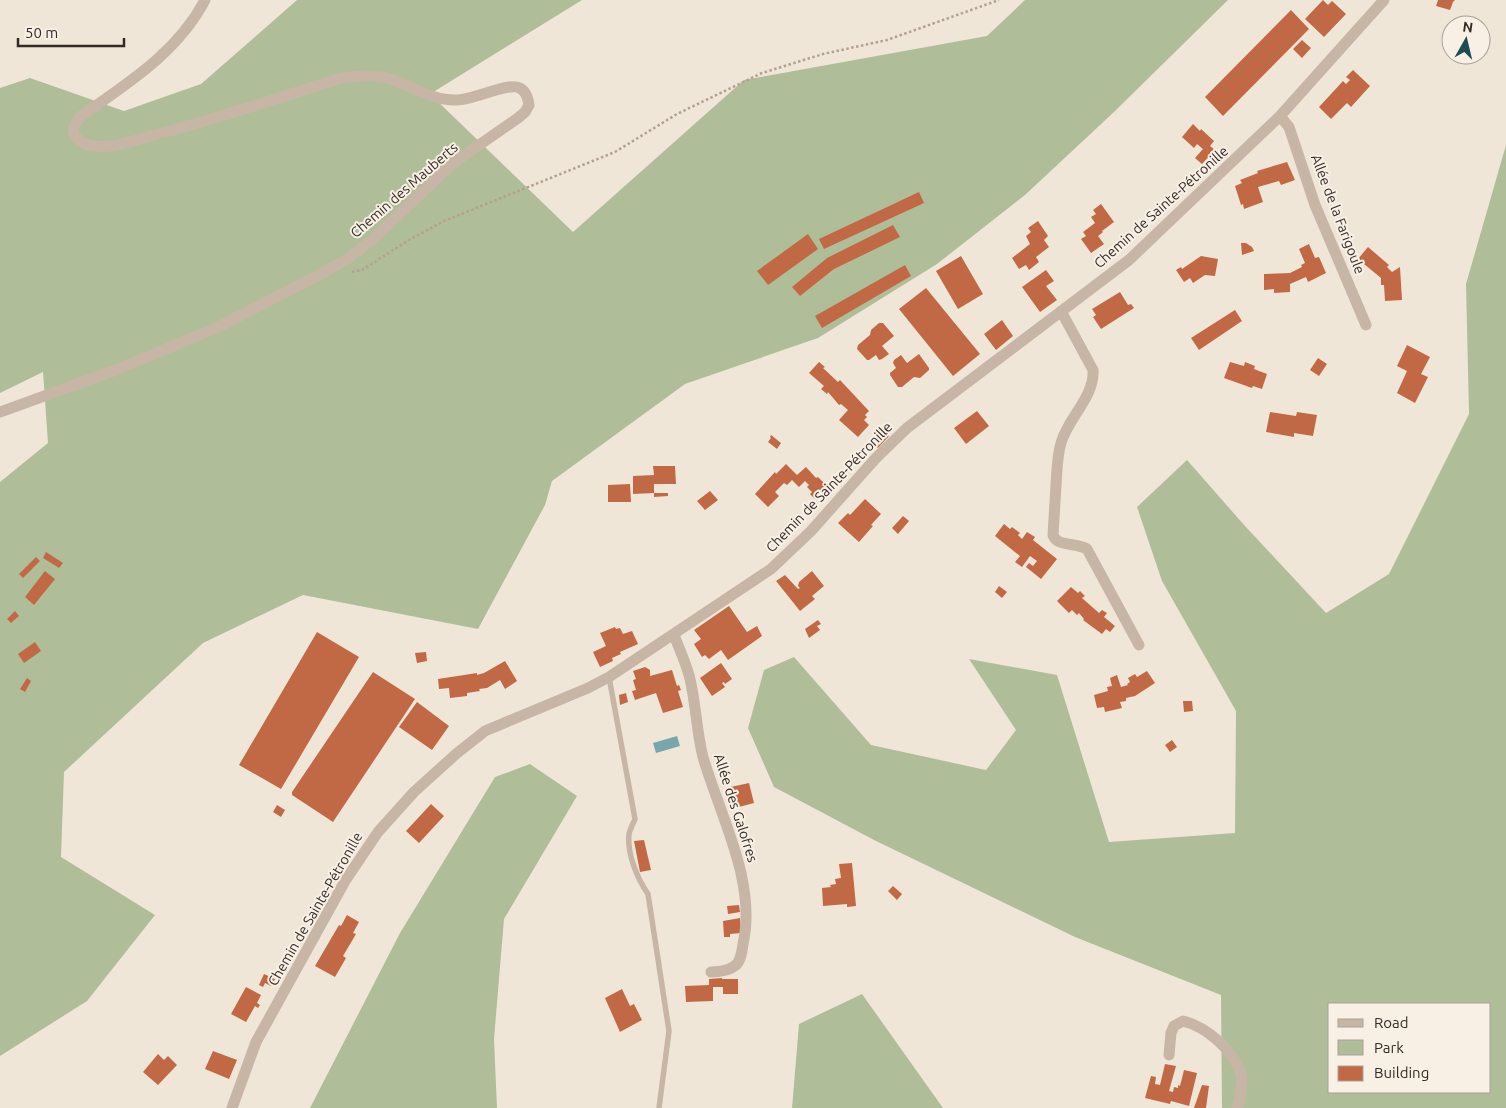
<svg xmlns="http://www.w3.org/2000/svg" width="1506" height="1108" font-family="Ubuntu,sans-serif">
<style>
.green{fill:#afbe99;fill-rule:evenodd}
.water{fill:#78a7ab}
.building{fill:#c16944}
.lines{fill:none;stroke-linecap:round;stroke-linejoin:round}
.path{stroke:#b3a08f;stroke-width:2.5;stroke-dasharray:2.5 2.5;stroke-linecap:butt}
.lane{stroke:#c7b6a5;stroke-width:5.5}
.street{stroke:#c7b6a5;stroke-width:11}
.labels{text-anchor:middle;stroke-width:4;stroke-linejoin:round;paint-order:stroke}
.street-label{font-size:14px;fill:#332a26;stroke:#f8f0e4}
</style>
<rect width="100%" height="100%" fill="#f0e6d8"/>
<path class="green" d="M297 0H582L430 94 573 232 744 80 987 36 1025 0H1228L1114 112 1025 195 937 264 818 338 685 384 552 481 545 505 478 629 303 595 203 643 64 772 61 857 155 915 87 1001 0 1056V482L48 443 43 372 0 393V88L30 78 124 111 201 84Z
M1506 145V1108H1222L1221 995 1075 937 874 840 774 787 748 728 764 670 794 657 871 745 986 770 1016 730 969 659 1057 675 1109 842 1235 833 1236 711 1162 581 1137 507 1187 460 1245 526 1326 613 1389 574 1469 414 1466 284ZM1330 1004H1490V1092H1330Z
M530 764 577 796 504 919 494 1039 497 1108H310L400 933 495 777Z
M862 994 943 1108H792L799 1024Z"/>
<path class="water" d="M677 736 680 746 656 753 653 743Z"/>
<path class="building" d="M1323 0 1328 5 1332 1 1346 14 1324 37 1305 19Z
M1438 0H1455L1453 2 1450 10 1436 6Z
M1291 10 1309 29 1223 116 1205 97Z
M1302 40 1311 48 1302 58 1293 49Z
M1353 70 1370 86 1351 107 1347 103 1331 119 1319 107 1343 81 1346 84 1350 80 1346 77Z
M1193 124 1200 131 1201 129 1214 141 1210 146 1215 150 1202 164 1195 158 1203 149 1197 144 1194 148 1182 137Z
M1287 162 1295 180 1281 185 1279 181 1258 187 1263 202 1244 209 1243 204 1241 205 1235 186 1242 183 1240 180 1258 173 1257 171Z
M919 192 924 203 824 249 819 239Z
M1101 204 1114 222 1102 231 1103 232 1098 236 1104 244 1091 253 1081 239 1086 236 1083 232 1095 223 1091 217 1096 214 1093 210Z
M1038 221 1048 236 1044 240 1049 247 1036 257 1039 262 1029 270 1026 265 1019 269 1012 258 1030 244 1026 236 1031 232 1028 228Z
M893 225 900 237 834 269 800 296 792 287 827 258Z
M808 234 818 249 768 285 757 271Z
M1241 243H1246L1252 247 1254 251 1242 255Z
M1309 244 1315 258 1319 257 1326 273 1308 282 1306 277 1290 284V292L1274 293V289L1264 290V274L1290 273 1302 267 1301 265 1305 263 1299 249Z
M1368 247 1389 265 1387 267 1392 272 1400 267 1402 300 1385 301 1384 285H1381V278L1358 259Z
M961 256 983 294 958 309 936 271Z
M1201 256 1218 259 1215 276 1205 275 1193 283 1190 278 1184 282 1176 270 1181 267 1182 269Z
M905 265 911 276 822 328 815 316Z
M1046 270 1054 281 1046 286 1057 300 1040 312 1022 287Z
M926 288 980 354 953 376 899 309Z
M1120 292 1128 305 1131 304 1134 308 1101 329 1093 317 1096 315 1092 309Z
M1235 310 1242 321 1199 350 1191 338Z
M1002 320 1013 336 996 350 984 334Z
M879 323H883L894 336 882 346 889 354 882 359 879 360 876 355 869 360H867L857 349 858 345 870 335 871 330Z
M1407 345 1430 357 1421 374 1428 377 1415 403 1397 393 1407 371 1397 366Z
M919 354 929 368V370L920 378 914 377 902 387H898L890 375V373L896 368 893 363 894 360 901 355 907 363Z
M1318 358 1327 364 1319 376 1310 370Z
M819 362 825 367 823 368 838 382 840 380 869 411 865 415 867 417 864 420 869 425 858 437 839 420 848 410 841 404 839 405 828 392 827 394 821 389 824 386 809 373Z
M1230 362 1244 366 1245 362 1255 366 1254 369 1267 374 1262 389 1253 386 1252 388 1224 378Z
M977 411 989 426 966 444 954 428Z
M1270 412 1296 416 1297 412 1317 415 1313 436 1294 433V437L1266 432Z
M883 430 889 436 878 448 871 442Z
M771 435 781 443 777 449 768 442 771 438 770 437Z
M786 464 797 475 806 467 816 478 818 477 828 487 815 499 810 494 812 492 807 487 809 485 805 481 799 487 792 480 787 485 784 483 775 492 779 496 768 507 755 494 775 472 776 474Z
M653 466H675L676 484H654V493H668V496L654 497V493L633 494V476L654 475Z
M630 484 631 502H608V485Z
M710 491 718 500 705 510 697 501Z
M865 499 881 514 871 525 873 526 859 542 838 523 848 513 850 515Z
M903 516 909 521 898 534 892 528Z
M1004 524 1010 529 1012 527 1020 533 1018 535 1022 539 1027 532 1035 537 1033 540 1057 559 1041 579 1026 567 1029 563 1033 566 1037 561 1030 556 1022 567 1015 562 1020 556 995 536Z
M46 552 63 563 59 568 43 558Z
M36 557 40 561 23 578 19 574Z
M45 571 55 579 34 605 25 597Z
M812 571 824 586 812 596 815 599 800 611 776 581 785 575 798 589 800 588 798 586 799 582Z
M999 586 1007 592 1002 598 995 592Z
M1071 587 1078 593 1080 591 1085 596 1082 598 1099 613 1102 610 1107 613 1104 617 1115 626 1110 632 1106 629 1102 634 1083 620 1084 619 1079 613 1077 615 1072 610 1069 613 1057 601Z
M729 606 747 632 757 626 762 636 728 660 721 650 709 659 705 655 702 657 694 644 701 639 694 630Z
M15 611 19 616 11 623 7 619Z
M818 620 821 624 817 626 820 630 809 638 805 629Z
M615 627 616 629 620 628 623 634 632 631 638 644 620 652 621 654 612 658 613 661 600 667 593 652 606 646 600 633Z
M317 632 359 657 281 789 239 765Z
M35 642 41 651 24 663 18 654Z
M426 652 427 661 417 663 415 653Z
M505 661 517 681 505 689 500 680 487 688 479 689 480 691 467 693V696L450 698 449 688 439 689 438 679 477 673V675L484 673Z
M721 663 732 679 725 684 724 682 722 683 725 687 712 696 700 678Z
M645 667 650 670V676L672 670 677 686 679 685 681 690 678 691 683 707 663 713 656 693 635 700 632 691 636 690 633 680 636 679 633 671Z
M1147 671 1155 683 1135 696 1126 698V701L1120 702 1122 708 1105 712 1104 707 1097 708 1094 695 1108 691 1107 687 1112 686 1110 678 1117 675 1121 687 1128 685 1127 684 1130 682 1128 678 1135 674 1137 677Z
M373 672 415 699 333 822 292 795V792Z
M27 678 31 681 25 692 20 689Z
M626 693 628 702 620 705 619 695Z
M1183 701H1192L1193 711 1184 712Z
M417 702 449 726 432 750 399 727Z
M1172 740 1177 747 1170 752 1165 745Z
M749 783 754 803 735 808 733 799 729 800 726 788Z
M431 804 444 816 419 843 406 831Z
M277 805 285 810 281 817 273 812Z
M644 840 651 870 640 872 634 841Z
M852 863 856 906 847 907V904L823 906 822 888 831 887 830 885 836 884 835 879 841 878 839 864Z
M893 886 902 894 897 900 888 891Z
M739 905 740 912 728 914 727 906Z
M347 915 359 922 353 933 356 934 343 956 346 958 335 977 315 966 339 925 341 926Z
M740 918 741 933 730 934V937H724L723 921Z
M264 974 275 979 271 986 265 983 263 987 259 985Z
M722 978V979H738V994H723V987H713V1001L686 1002 685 986 709 985V979Z
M246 987 261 995 257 1003 260 1005 258 1008 255 1006 246 1022 231 1014Z
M622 989 630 1006 634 1004 642 1020 620 1032 605 998Z
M213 1051 237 1060 229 1079 205 1069Z
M158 1054 164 1060 168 1056 177 1065 158 1085 143 1072Z
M1165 1064 1176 1066 1169 1091 1173 1092 1174 1087 1178 1088V1085L1180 1086 1184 1070 1197 1073 1189 1106 1171 1101 1170 1104 1145 1098 1151 1076 1156 1077 1155 1084 1160 1085Z
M1202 1085 1209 1086 1206 1108H1194Z"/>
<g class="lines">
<path class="path" d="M352 272 362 270 409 240 444 221 615 152 677 114 762 73 823 54 887 40 999 0"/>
<path class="lane" d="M609 677 635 819C633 824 630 829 629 834 627 854 637 878 648 894L669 1031 659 1108"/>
<path class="street" d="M1280 116 1289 127 1315 205 1366 325
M1061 311 1093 370C1095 396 1068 418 1061 443 1057 456 1057 471 1056 485 1055 501 1054 518 1053 535 1057 547 1075 542 1087 549L1139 645
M0 412 116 370 218 327 323 273 347 259 373 239 452 164 518 118 525 112 529 105C528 97 525 89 517 87 504 84 473 100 457 100 431 101 411 85 387 78 372 74 357 76 341 78 282 97 222 117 162 133 145 137 127 144 110 146 99 147 82 147 75 136 71 129 76 121 81 116 128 83 178 52 205 0
M674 635C679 648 685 661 689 675 696 701 696 730 703 757 720 816 757 882 743 944 742 951 741 960 736 965 729 971 720 972 711 972
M1169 1055 1171 1033 1174 1026 1183 1021C1207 1027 1233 1050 1241 1074 1243 1080 1240 1102 1237 1108
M232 1108 256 1042 345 881 378 832 414 792 456 754 485 731 588 688 609 677 771 569 811 531 876 458 907 428 1129 260 1280 116 1384 0"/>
</g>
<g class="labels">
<g class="street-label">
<text transform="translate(404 190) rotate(-41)" y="5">Chemin des Mauberts</text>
<text transform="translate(1161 207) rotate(-42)" y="5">Chemin de Sainte-Pétronille</text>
<text transform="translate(1338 214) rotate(69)" y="5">Allée de la Farigoule</text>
<text transform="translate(829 487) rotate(-46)" y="5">Chemin de Sainte-Pétronille</text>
<text transform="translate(736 808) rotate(72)" y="5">Allée des Galofres</text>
<text transform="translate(315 909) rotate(-60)" y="5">Chemin de Sainte-Pétronille</text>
</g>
</g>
<rect x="1328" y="1003" width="162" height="90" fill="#f8f0e4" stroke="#a9a198"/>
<rect x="1338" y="1019" width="25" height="8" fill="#c7b6a5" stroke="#a9a198"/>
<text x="1374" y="1028" font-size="15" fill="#332a26">Road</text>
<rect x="1338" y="1040" width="25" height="15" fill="#afbe99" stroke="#a9a198"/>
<text x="1374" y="1053" font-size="15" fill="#332a26">Park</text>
<rect x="1338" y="1066" width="25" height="15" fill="#c16944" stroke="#a9a198"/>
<text x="1374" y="1078" font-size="15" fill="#332a26">Building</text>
<g transform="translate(1466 40) rotate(8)"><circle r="24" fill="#f8f0e4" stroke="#a9a198"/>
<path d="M0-4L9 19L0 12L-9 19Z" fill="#1d4c52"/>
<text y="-8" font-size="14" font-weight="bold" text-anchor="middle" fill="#332a26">N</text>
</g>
<path d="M18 38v8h106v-8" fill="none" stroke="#332a26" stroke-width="2.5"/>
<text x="25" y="38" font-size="15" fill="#332a26" stroke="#f8f0e4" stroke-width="4" paint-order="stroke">50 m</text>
</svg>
